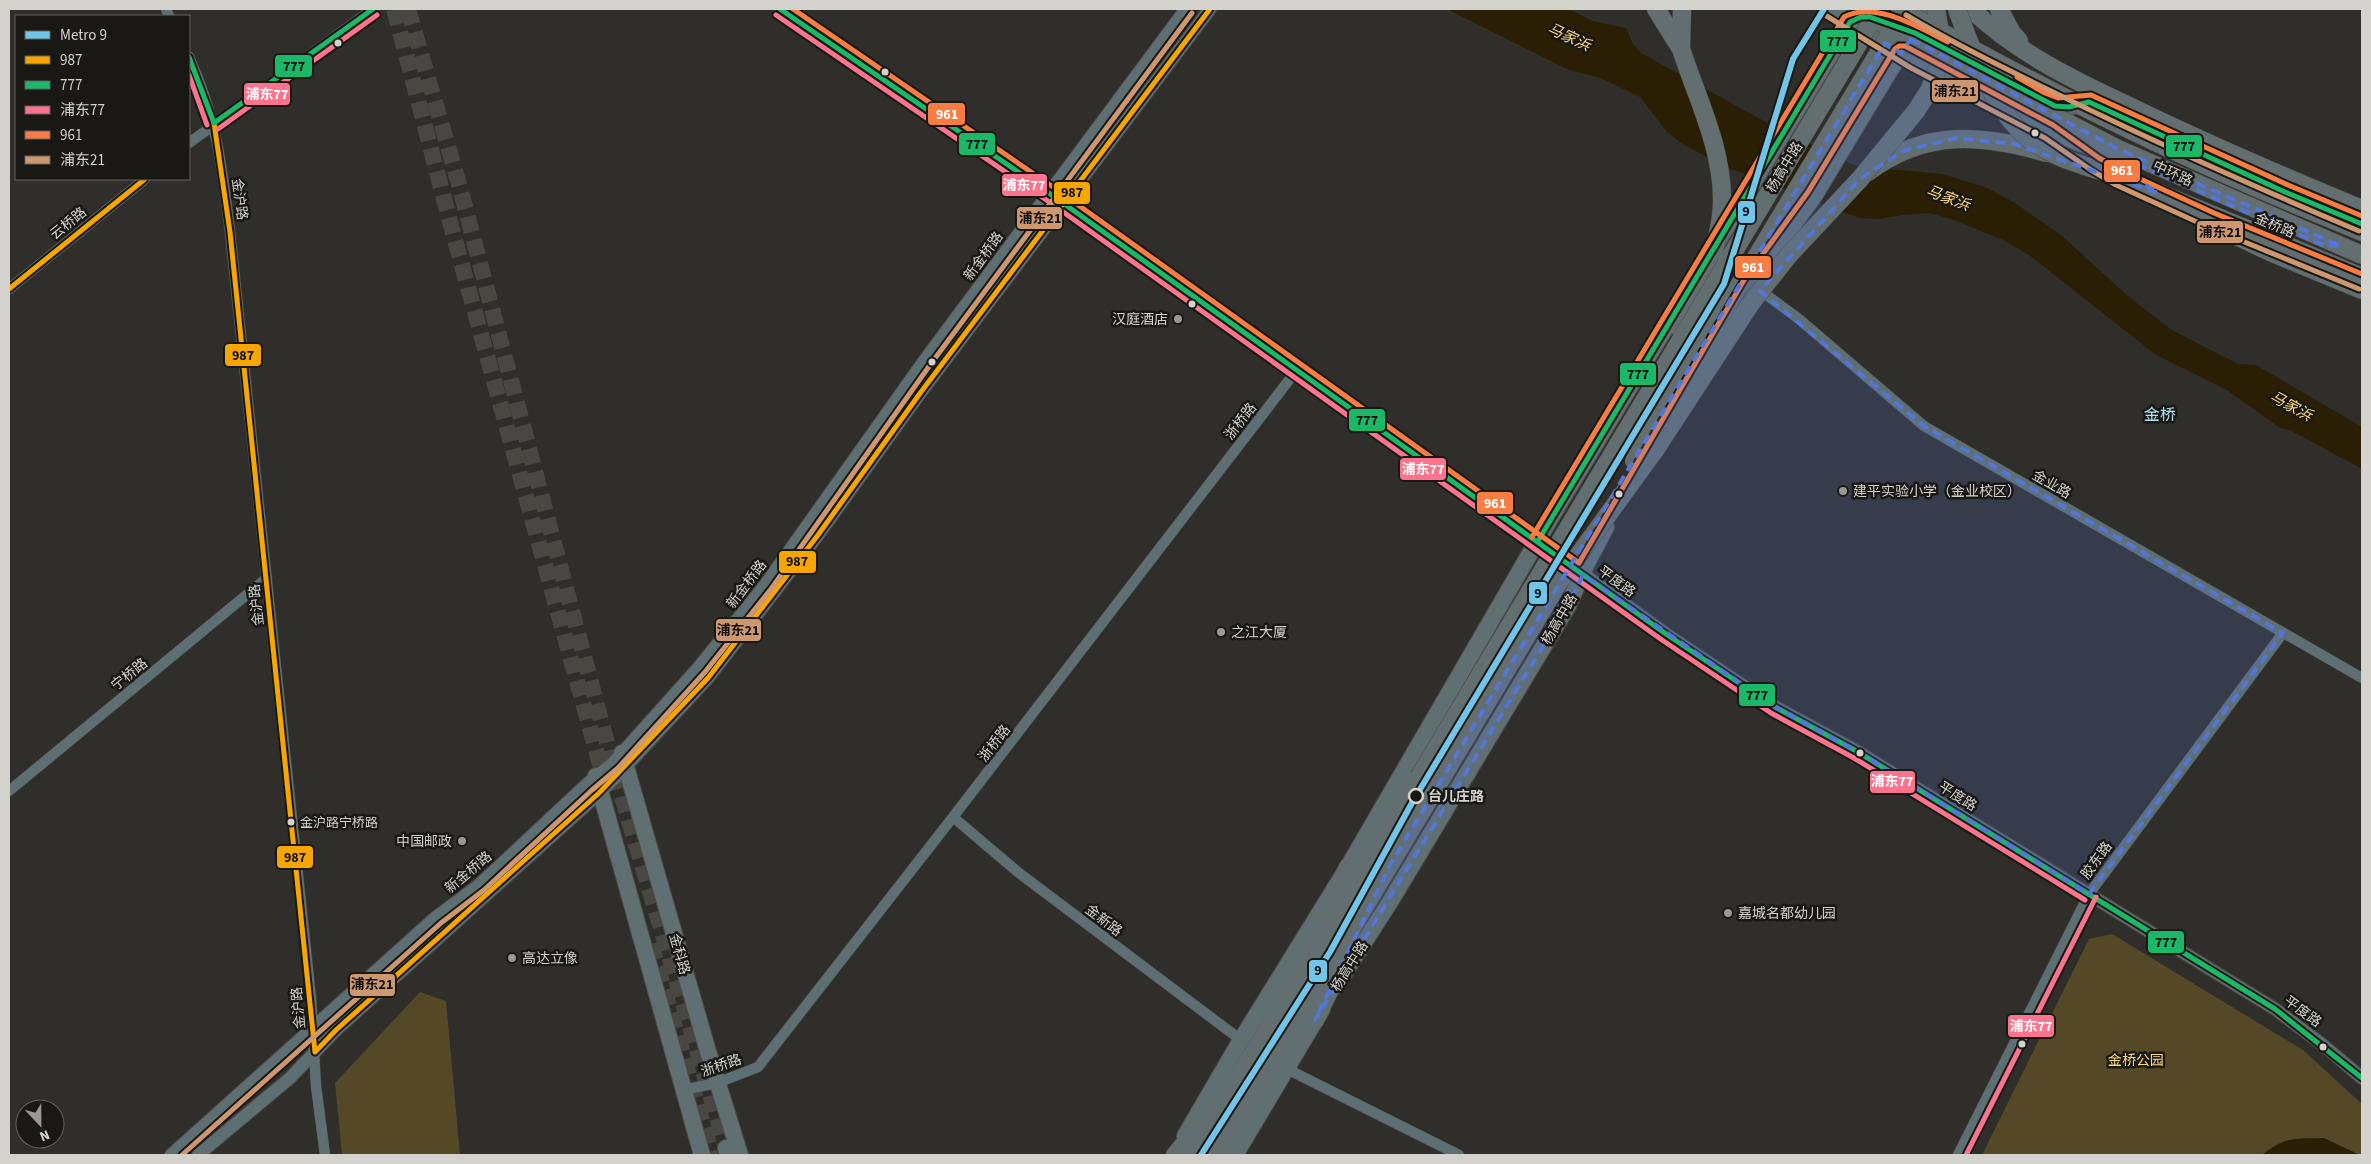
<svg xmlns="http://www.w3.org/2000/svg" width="2371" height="1164" font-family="'Source Sans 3','Noto Sans SC',sans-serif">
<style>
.green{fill:#544827}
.water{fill:#2a1f04}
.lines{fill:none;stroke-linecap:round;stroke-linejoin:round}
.primary-tunnel{stroke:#494742;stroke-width:16;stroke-dasharray:16 8;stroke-linecap:butt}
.minor-casing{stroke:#4d4c48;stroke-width:11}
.tertiary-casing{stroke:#4d4c48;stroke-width:14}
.primary-casing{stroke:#4d4c48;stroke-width:18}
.trunk-casing{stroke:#4d4c48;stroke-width:19}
.minor{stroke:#5e6f74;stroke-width:10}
.tertiary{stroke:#5e6f74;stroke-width:12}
.primary{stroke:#606f72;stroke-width:16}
.trunk{stroke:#636e70;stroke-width:18}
.trunk-bridge-casing{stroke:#4d4c48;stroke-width:19;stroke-linecap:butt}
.trunk-bridge{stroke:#636e70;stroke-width:18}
.bus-1-casing{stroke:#191814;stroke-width:9}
.bus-2-casing{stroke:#191814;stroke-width:9}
.bus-3-casing{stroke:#191814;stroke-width:9}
.bus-4-casing{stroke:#191814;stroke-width:9}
.bus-5-casing{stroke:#191814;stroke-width:9}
.bus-1{stroke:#f7a600;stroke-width:5}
.bus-2{stroke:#1ab867;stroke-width:5}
.bus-3{stroke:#fc738d;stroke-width:5}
.bus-4{stroke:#f77d43;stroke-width:5}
.bus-5{stroke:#cd976f;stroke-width:5}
.metro-1-casing{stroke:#191814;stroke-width:10}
.metro-1{stroke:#71c5e8;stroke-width:6}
.marked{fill:#5476d5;fill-opacity:0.2;stroke:#5476d5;stroke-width:4;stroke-dasharray:10 6;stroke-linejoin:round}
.bus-dot{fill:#d4d2cd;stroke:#191814;stroke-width:2}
.poi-dot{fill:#9b9994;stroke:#191814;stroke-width:2}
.stop-dot{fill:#191814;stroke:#d4d2cd;stroke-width:2.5}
.labels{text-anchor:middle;stroke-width:5;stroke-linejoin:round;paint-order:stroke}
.bus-label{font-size:13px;fill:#d4d2cd;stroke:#191814;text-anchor:start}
.street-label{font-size:14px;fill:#d4d2cd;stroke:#191814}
.poi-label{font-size:14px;fill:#d4d2cd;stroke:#191814;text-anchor:start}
.stop-label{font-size:14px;font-weight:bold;fill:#d4d2cd;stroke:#191814;text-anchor:start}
.park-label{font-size:14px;fill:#fbd97f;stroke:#191814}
.water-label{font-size:15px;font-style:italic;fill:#fcda81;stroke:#191814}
.quarter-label{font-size:16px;fill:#aee3f6;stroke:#191814}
.line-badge{stroke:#191814;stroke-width:2}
.badge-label{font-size:14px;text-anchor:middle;font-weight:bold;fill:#fff}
.pale-badge-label{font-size:14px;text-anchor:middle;font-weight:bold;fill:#111}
</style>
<rect width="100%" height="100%" fill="#302e2a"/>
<path class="green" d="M2112 934 2303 1050 2362 1104V1155H1982L2089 939Z
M420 992 446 1001 460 1155H342L335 1083Z"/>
<path class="water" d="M1447 9H1569L1593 21 1626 28 1633 44 1641 53 1771 125 1856 166 1942 174 1985 187 2012 201 2061 235 2130 298 2172 330 2238 364 2256 365 2362 427V469L2290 430 2280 428 2227 390 2156 355 2029 255 2003 240 1954 220 1930 213 1903 215 1878 219 1859 218 1724 166 1681 143 1667 132 1640 97 1601 78 1569 70Z
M2324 1138 2360 1155H2262C2285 1136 2296 1139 2324 1138Z"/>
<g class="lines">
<path class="primary-tunnel" d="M394 9 453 233 606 786
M408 9 459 184 616 777 726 1148
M651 944 712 1155"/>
<g class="minor-casing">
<path id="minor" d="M166 9 169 16
M780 9 1049 193 1538 541
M189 57C217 118 222 167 230 232L311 998 316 1086 325 1155
M189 143 373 9
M1757 288 1799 319 1924 426 2362 678
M9 289 145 179
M9 791 267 578
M953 817 1019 873 1241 1040
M1285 1068 1459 1155
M683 1090 717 1083 758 1067 953 817 1296 371
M1958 1155 2089 894 2283 633"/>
</g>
<g class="tertiary-casing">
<path id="tertiary" d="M1538 541 1666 634 1775 707 1858 752 2275 1009 2323 1045 2362 1078
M171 1155 436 917 479 885 587 784 613 763 699 667 765 585 924 361 1186 9
M198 1155 290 1078 336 1030 585 806 616 777 708 678 818 535 921 392 1210 9"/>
</g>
<g class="primary-casing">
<path id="primary" d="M1829 9 1914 61 2033 125 2095 149
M1946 49 2055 106 2069 107 2085 103
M1718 241 1858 9
M1744 293 1814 196 1890 70 1930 11
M622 753 709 1055 740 1155
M596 776 702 1155
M1336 986 1390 902 1569 604 1587 563 1606 527
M1185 1136 1241 1040 1348 867 1553 514 1695 279
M726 1148 728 1155
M1235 1155 1322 1009"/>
</g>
<g class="trunk-casing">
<path id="trunk" d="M1656 9 1681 49
M1971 9C2016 52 2073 80 2129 106 2205 143 2284 177 2362 209
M1999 9 2012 33 2019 41
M1681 48 1682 9
M1868 172C1925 129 1982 134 2047 153
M2309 210 2362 232
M2205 221 2270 252 2362 290
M1680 329 1714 251
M1327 912 1348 867
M1315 1020 1340 969
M1175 1155 1199 1127
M1192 1155 1419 777
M1216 1155 1559 582"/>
</g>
<use href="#minor" class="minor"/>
<use href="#tertiary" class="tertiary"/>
<use href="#primary" class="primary"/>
<use href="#trunk" class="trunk"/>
<g class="trunk-bridge-casing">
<path id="trunk-bridge" d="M1857 9 1985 80 2118 149 2362 255
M1900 9C2032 84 2168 152 2309 210
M1957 9C1973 53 1988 98 2021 132 2049 160 2091 166 2127 180 2206 212 2284 244 2362 277
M1681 49C1697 98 1723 149 1722 202 1722 218 1718 235 1714 251
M2083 140 2128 174
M1634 461 1905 9
M1559 582 1655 450 1751 303 1789 255 1860 179 1916 111 1930 89 1940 61V32L1936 9
M1419 777 1879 9"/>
</g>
<use href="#trunk-bridge" class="trunk-bridge"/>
<g class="bus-1-casing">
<path id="bus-1" d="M214 123 230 232 315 1052
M9 289 145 179
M315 1052 336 1030 599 793 708 678 818 535 921 392 1210 9"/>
</g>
<g class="bus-2-casing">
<path id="bus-2" d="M780 9 1049 193 1666 634 1775 707 1858 752 2275 1009 2362 1078
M189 57 214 123
M214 123 373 9
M1538 541 1850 22 1861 17H1870L1915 33 2055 106 2069 107 2089 102 2285 192 2362 224"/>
</g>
<g class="bus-3-casing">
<path id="bus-3" d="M776 15 1045 199 1662 640 1771 713 1854 758 2085 900
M189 75 207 125
M218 129 377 15
M1966 1155 2096 897"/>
</g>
<g class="bus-4-casing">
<path id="bus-4" d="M793 9 1053 187 1579 563 1744 280 1808 192 1895 49 1899 46H1905L2053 125 2099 158 2123 171 2214 213 2362 274
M2017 77 2045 93 2058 98 2091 95 2288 185 2362 216
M1532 537 1844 17C1875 0 1920 28 1948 42"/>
</g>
<g class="bus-5-casing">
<path id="bus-5" d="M1825 15 1911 68 2045 138 2091 170 2116 185 2208 227 2359 289
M1906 15C1953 43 2002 67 2051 91 2152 141 2255 187 2359 231
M182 1155 441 923 484 890 592 790 618 768 705 672 771 589 930 365 1192 13"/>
</g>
<use href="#bus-1" class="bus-1"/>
<use href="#bus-2" class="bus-2"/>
<use href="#bus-3" class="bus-3"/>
<use href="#bus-4" class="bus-4"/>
<use href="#bus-5" class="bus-5"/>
<g class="metro-1-casing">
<path id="metro-1" d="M1201 1155 1330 952 1413 801 1724 284 1793 59 1824 9"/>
</g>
<use href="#metro-1" class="metro-1"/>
</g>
<path class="marked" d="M1911 39 2118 149 2341 246H2325L2141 166 2135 178 2158 193 2014 144 1956 138 1903 151 1860 179 1760 291 1924 426 2283 633 2089 894 1858 752 1775 707 1583 575 1569 604 1315 1020 1390 865 1885 43 1901 53Z"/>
<g class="bus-dot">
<circle cx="338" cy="43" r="4.5"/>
<circle cx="885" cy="72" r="4.5"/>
<circle cx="2035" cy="133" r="4.5"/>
<circle cx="1192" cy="304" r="4.5"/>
<circle cx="932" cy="362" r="4.5"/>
<circle cx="1619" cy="494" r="4.5"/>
<circle cx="1860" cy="753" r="4.5"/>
<circle cx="291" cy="822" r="4.5"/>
<circle cx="2022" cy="1044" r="4.5"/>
<circle cx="2323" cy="1047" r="4.5"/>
</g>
<g class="poi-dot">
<circle cx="1178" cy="319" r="5"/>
<circle cx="1843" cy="491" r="5"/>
<circle cx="1221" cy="632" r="5"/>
<circle cx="462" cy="841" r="5"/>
<circle cx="1728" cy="913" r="5"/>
<circle cx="512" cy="958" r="5"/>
</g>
<circle class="stop-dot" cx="1416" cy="796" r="7"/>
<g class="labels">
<g class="bus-label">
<text x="300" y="827">金沪路宁桥路</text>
</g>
<g class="street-label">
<text transform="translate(1784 167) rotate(-59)" y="5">杨高中路</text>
<text transform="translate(2173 173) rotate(24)" y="5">中环路</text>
<text transform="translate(240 199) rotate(82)" y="5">金沪路</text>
<text transform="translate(68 223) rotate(-39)" y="5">云桥路</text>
<text transform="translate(2275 225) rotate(23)" y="5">金桥路</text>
<text transform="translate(983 256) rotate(-54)" y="5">新金桥路</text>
<text transform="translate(1240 421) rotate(-52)" y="5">浙桥路</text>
<text transform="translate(2052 484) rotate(30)" y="5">金业路</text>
<text transform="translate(1617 581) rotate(36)" y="5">平度路</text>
<text transform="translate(746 584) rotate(-53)" y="5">新金桥路</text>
<text transform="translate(256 605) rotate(-96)" y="5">金沪路</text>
<text transform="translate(1559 619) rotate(-60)" y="5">杨高中路</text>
<text transform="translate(129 674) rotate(-39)" y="5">宁桥路</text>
<text transform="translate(994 743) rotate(-52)" y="5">浙桥路</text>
<text transform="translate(1958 796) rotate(32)" y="5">平度路</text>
<text transform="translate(2096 860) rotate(-54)" y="5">胶东路</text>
<text transform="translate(468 872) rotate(-40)" y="5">新金桥路</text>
<text transform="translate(1104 920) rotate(37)" y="5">金新路</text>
<text transform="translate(680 954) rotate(74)" y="5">金科路</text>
<text transform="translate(1349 966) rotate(-58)" y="5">杨高中路</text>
<text transform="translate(298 1008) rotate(-95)" y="5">金沪路</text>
<text transform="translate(2303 1011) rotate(36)" y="5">平度路</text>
<text transform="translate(721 1065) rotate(-19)" y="5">浙桥路</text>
</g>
<g class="poi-label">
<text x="1168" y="324" text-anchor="end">汉庭酒店</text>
<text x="1853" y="496">建平实验小学（金业校区）</text>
<text x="1231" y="637">之江大厦</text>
<text x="452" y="846" text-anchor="end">中国邮政</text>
<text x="1738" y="918">嘉城名都幼儿园</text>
<text x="522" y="963">高达立像</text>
</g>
<g class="stop-label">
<text x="1428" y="801">台儿庄路</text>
</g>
<g class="park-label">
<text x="2136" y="1065">金桥公园</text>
</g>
<g class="water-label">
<text transform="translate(1569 37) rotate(25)" y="5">马家浜</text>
<text transform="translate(1948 198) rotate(21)" y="5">马家浜</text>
<text transform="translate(2291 406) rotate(29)" y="5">马家浜</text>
</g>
<g class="quarter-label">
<text x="2160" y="420">金桥</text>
</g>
</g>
<g class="line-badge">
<rect x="1819" y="29" width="38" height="24" rx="5" fill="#1ab867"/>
<rect x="274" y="54" width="39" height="24" rx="5" fill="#1ab867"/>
<rect x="1931" y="79" width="48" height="24" rx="5" fill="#cd976f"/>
<rect x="243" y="82" width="48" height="24" rx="5" fill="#fc738d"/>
<rect x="927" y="102" width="39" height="24" rx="5" fill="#f77d43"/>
<rect x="958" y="132" width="38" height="24" rx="5" fill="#1ab867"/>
<rect x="2165" y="134" width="38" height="24" rx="5" fill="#1ab867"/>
<rect x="2103" y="159" width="38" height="24" rx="5" fill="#f77d43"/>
<rect x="1001" y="173" width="47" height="24" rx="5" fill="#fc738d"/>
<rect x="1053" y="181" width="38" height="24" rx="5" fill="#f7a600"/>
<rect x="1737" y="200" width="19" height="24" rx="5" fill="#71c5e8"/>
<rect x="1016" y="206" width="47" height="24" rx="5" fill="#cd976f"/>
<rect x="2196" y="220" width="48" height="24" rx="5" fill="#cd976f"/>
<rect x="1734" y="255" width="38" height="24" rx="5" fill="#f77d43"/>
<rect x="224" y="343" width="38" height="24" rx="5" fill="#f7a600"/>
<rect x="1619" y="362" width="38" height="24" rx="5" fill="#1ab867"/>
<rect x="1348" y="408" width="38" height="24" rx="5" fill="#1ab867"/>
<rect x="1399" y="457" width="48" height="24" rx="5" fill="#fc738d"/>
<rect x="1476" y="491" width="38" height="24" rx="5" fill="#f77d43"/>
<rect x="778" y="550" width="39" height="24" rx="5" fill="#f7a600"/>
<rect x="1528" y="581" width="20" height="24" rx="5" fill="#71c5e8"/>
<rect x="715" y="618" width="47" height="24" rx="5" fill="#cd976f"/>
<rect x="1738" y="683" width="38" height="24" rx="5" fill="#1ab867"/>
<rect x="1869" y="770" width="47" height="24" rx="5" fill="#fc738d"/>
<rect x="276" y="845" width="38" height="24" rx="5" fill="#f7a600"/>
<rect x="2147" y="930" width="38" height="24" rx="5" fill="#1ab867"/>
<rect x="1308" y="959" width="20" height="24" rx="5" fill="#71c5e8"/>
<rect x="349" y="973" width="47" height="24" rx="5" fill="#cd976f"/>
<rect x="2007" y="1014" width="48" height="24" rx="5" fill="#fc738d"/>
</g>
<g class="badge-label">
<text x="267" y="99">浦东77</text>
<text x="947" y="119">961</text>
<text x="2122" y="175">961</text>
<text x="1024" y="190">浦东77</text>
<text x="1753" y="272">961</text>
<text x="1423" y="474">浦东77</text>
<text x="1495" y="508">961</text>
<text x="1892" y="786">浦东77</text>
<text x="2031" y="1031">浦东77</text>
</g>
<g class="pale-badge-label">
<text x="1838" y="46">777</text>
<text x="294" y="71">777</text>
<text x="1955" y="96">浦东21</text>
<text x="977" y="149">777</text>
<text x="2184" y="151">777</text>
<text x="1072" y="197">987</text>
<text x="1746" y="216">9</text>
<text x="1040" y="223">浦东21</text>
<text x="2220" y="237">浦东21</text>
<text x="243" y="360">987</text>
<text x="1638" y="379">777</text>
<text x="1367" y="425">777</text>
<text x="797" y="566">987</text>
<text x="1538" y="598">9</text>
<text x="738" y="635">浦东21</text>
<text x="1757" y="700">777</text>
<text x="295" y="862">987</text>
<text x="2166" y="947">777</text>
<text x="1318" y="975">9</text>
<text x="372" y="989">浦东21</text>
</g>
<rect width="2371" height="1164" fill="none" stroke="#d4d2cd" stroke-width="20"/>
<rect x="15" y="15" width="175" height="165" fill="#191814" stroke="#64625e"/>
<rect x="25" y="31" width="25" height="8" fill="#71c5e8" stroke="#64625e"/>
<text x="60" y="40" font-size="15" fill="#d4d2cd">Metro 9</text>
<rect x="25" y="56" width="25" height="8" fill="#f7a600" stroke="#64625e"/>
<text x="60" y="65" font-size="15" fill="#d4d2cd">987</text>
<rect x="25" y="81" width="25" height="8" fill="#1ab867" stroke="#64625e"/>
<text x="60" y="90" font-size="15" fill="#d4d2cd">777</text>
<rect x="25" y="106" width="25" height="8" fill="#fc738d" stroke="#64625e"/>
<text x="60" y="115" font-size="15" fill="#d4d2cd">浦东77</text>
<rect x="25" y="131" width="25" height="8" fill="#f77d43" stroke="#64625e"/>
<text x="60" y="140" font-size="15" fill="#d4d2cd">961</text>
<rect x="25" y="156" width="25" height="8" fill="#cd976f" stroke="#64625e"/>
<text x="60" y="165" font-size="15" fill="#d4d2cd">浦东21</text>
<g transform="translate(40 1124) rotate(158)"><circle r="24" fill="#191814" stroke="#64625e"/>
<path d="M0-4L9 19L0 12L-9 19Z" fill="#9b9994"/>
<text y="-8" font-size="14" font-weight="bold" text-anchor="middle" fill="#d4d2cd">N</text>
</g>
</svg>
